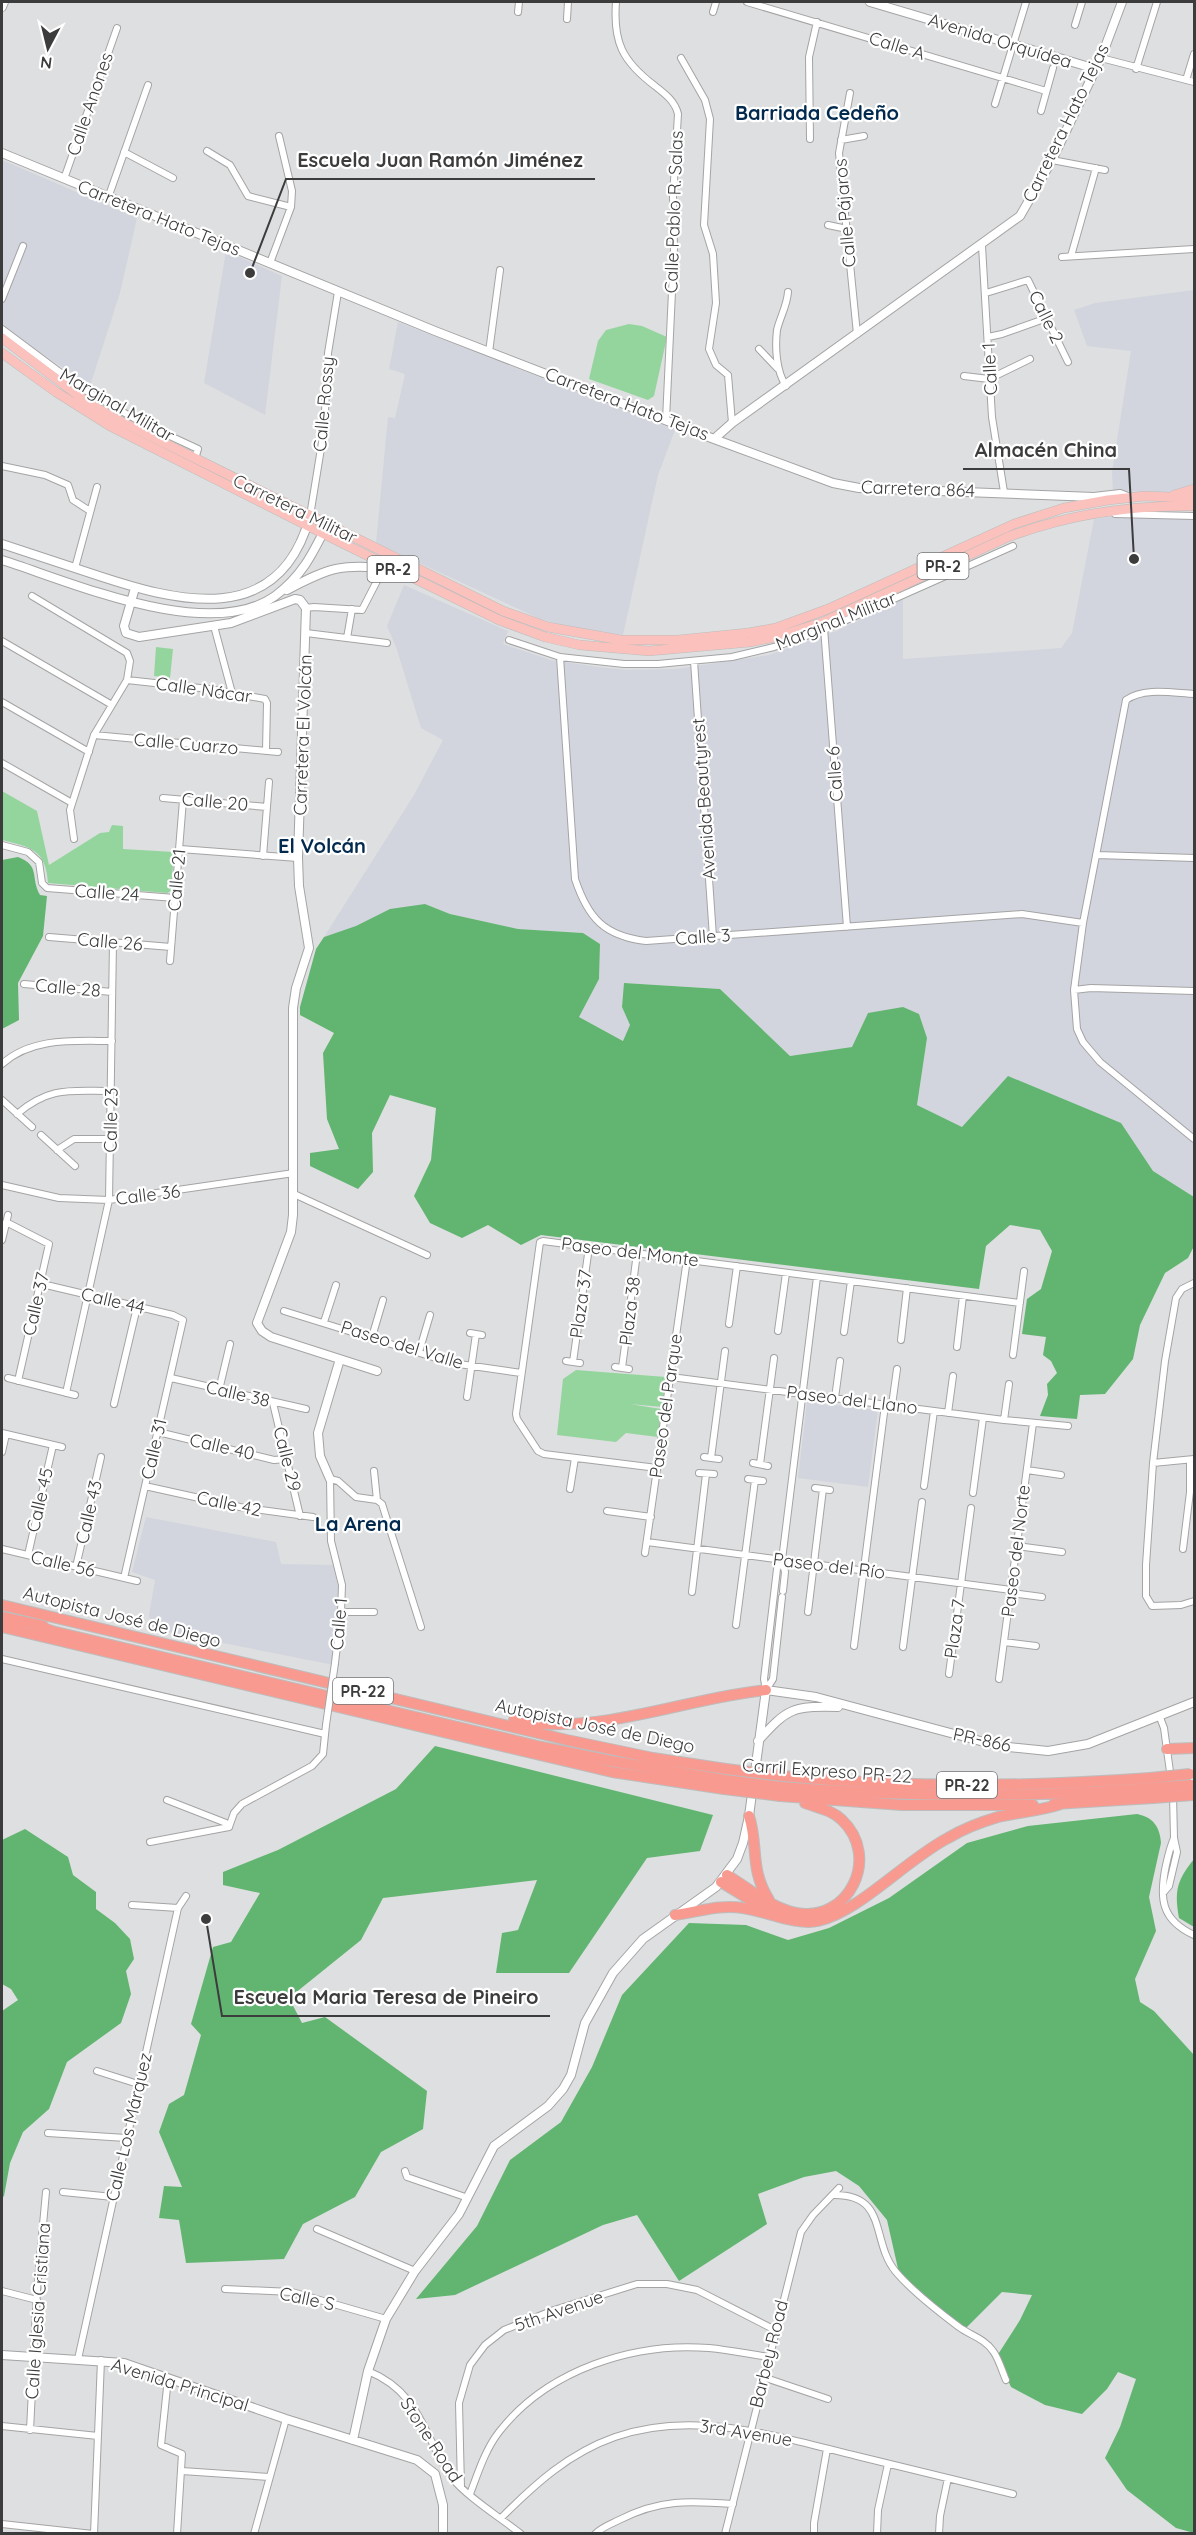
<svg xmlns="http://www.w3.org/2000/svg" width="1196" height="2535" font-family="Quicksand,sans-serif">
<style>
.built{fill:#d2d5de}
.green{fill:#94d59d}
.forest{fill:#61b570}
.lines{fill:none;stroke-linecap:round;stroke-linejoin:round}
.street-casing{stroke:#a4a4a5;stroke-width:8}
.secondary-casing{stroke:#a4a4a5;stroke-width:10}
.primary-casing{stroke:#bdbdbd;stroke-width:10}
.highway-casing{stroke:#bdbdbd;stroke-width:12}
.street{stroke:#fff;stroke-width:6}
.secondary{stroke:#fff;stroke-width:8}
.primary{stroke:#fbc2bd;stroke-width:9}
.highway{stroke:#f99a91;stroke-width:10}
.street-bridge-casing{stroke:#a4a4a5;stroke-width:8;stroke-linecap:butt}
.highway-bridge-casing{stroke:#bdbdbd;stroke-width:12;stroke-linecap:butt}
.street-bridge{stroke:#fff;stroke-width:6}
.highway-bridge{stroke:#f99a91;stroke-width:10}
.labels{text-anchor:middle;stroke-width:4.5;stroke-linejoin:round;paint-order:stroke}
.shield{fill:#fff;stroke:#767677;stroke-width:1.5}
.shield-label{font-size:16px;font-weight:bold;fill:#3c3c3d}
.street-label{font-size:18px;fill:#3c3c3d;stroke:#fff}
.neighbourhood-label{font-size:20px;font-weight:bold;fill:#022a4f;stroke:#fff}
.leader{fill:none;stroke:#3c3c3d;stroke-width:2}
.callout-dot{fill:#3c3c3d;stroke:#fff;stroke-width:2}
.callout-label{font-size:20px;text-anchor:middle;font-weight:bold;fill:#3c3c3d;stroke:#fff;stroke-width:4.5;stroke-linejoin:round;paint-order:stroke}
</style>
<rect width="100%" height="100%" fill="#dedfe0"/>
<path class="built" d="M2 160 137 218 120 293 90 386 2 327Z
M226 251 282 276 265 415 204 383Z
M1194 290V493L1113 491 1112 472 1131 351 1087 346 1074 310 1095 303Z
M398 322 675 430 658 475 623 635 570 627 540 619 376 543 388 417 395 418 405 374 389 369Z
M1113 516 1194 519V1197L1153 1171 1120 1123 962 1127 917 1105 927 1038 868 1013 852 1047 790 1056 720 989 625 983 622 1007 630 1025 624 1041 579 1017 599 979 600 944 583 933 518 929 450 914 425 904 324 937 414 795 443 740 421 728 396 647 387 626 404 585 508 631 503 644 551 660 599 667 626 670 676 669 769 655 836 631 903 599V659L1061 648 1072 633 1094 519Z
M807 1402 878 1410 868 1487 798 1478Z
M146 1517 276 1542 281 1564 333 1565 338 1587 334 1665 152 1629 149 1615 155 1580 132 1572Z"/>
<path class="green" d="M629 324 642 326 667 337 654 396 648 400 589 379 598 341 606 330Z
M156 647 173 649 170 678 154 676Z
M2 791 37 811 49 865 100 833 109 832 112 825 123 826V849L174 852 171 891 167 893 48 883C46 849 30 847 2 840Z
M576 1370 666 1377 662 1407 630 1404 661 1409 658 1437 626 1433 616 1442 557 1435 563 1379Z"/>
<path class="forest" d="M18 857C41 866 30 877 40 895L47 896 43 936 18 983 19 1020 2 1029V860Z
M425 904 450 914 518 929 583 933 600 944 599 979 579 1017 623 1041 630 1025 622 1007 624 983 720 989 790 1056 852 1047 868 1013 903 1007 919 1014 927 1038 917 1105 962 1127 1008 1076 1121 1123 1153 1171 1194 1197V1246L1188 1258 1165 1273 1140 1325 1133 1359 1105 1394 1080 1395 1077 1419 1040 1416 1048 1395 1047 1384 1057 1373 1051 1361 1043 1355 1046 1337 1022 1334 1027 1299 1041 1289 1052 1251 1040 1230 1010 1225 986 1246 979 1289 541 1235 521 1245 488 1225 462 1238 430 1223 414 1196 431 1160 436 1108 390 1095 372 1133 373 1172 358 1189 310 1166V1153L339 1149 327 1119 323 1053 334 1033 300 1015V1007L316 949 324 937 356 926 390 909Z
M435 1746 713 1815 700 1851 647 1858 569 1973H496L502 1933 518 1930 537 1880 383 1898 361 1940 289 1998 302 2023 325 2017 427 2091 423 2129 381 2152 355 2197 303 2224 284 2259 186 2263 179 2220 159 2218 164 2186 182 2187 159 2132 169 2104 184 2095 201 2035 191 2024 213 1947 231 1942 260 1893 223 1885V1872L278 1850 396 1789Z
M1137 1814C1153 1817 1160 1827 1161 1843L1149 1897 1156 1931 1135 1979 1140 2002 1154 2011 1194 2055V2533L1176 2528 1127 2490 1105 2458 1120 2427 1136 2379 1118 2372 1107 2389 1082 2414 1045 2405 1011 2387 997 2356 1020 2320 1032 2295 1002 2292 962 2332 899 2273 887 2220 859 2186 836 2171 804 2177 758 2194 767 2224 679 2281 637 2215 603 2225 455 2295 416 2299 477 2226 510 2160 561 2122 592 2067 622 1995 689 1923 746 1925 788 1940 829 1928 889 1898 967 1843 1028 1826Z
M25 1829 68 1857 73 1875 96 1892V1909L115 1923 130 1939 134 1959 126 1971 131 1994 121 2023 67 2062 49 2109 23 2132 10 2163 4 2196 2 2198V2011L18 2000 11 1989 2 1984V1840Z
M1194 1859V1927L1179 1918C1174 1891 1177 1880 1194 1859Z"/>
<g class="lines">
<g class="street-casing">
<path id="street" d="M616 2C613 42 622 61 655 86 665 94 675 101 678 114L673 197 674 249 666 420
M747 2 1046 91
M518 12 519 2
M713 12 716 2
M567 19 568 2
M1075 25 1082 2
M681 58 705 100 710 119 704 225 713 254 716 303 709 349 716 365 728 375 732 423
M1101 58 1194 82
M1136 69 1157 2
M1186 80 1194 54
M850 93 839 153 857 334
M995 104 1026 2
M1041 111 1053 68
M810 139 809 57 817 22
M841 140 864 136
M207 151 230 165 248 196 291 207
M124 152 173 178
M1052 160 1105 170
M64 179 117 28
M108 198 148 85
M828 225 847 229
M982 246 992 417 1004 492
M1071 256 1096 168
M1062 257 1194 249
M270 263 291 207 292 191 279 136
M986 293 1028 280 1068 362
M2 299 23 246
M2 329 81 388 144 424 198 449 195 459
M988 337 1002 334 1047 318
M759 349 778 369
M489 352 500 270
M964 376 989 379 1030 359
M786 386C776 371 775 347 777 330 780 317 787 306 788 292
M2 466 45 475 68 485 73 500 90 511
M1115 514 1194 516
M310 516 324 430 328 353 338 292
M75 568 97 487
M32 596 127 653 130 661 127 680 94 735 70 810 74 839
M306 608 314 607 362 610 378 579
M214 626 232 693
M824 628 847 927
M306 633 387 643
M347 638 352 609
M509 640 560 657 624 664H658L732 657 774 647 824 630 1013 546
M2 641 112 705
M560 657 575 879C588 918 604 936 646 941L1022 914 1083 923
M694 661 713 937
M127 680 209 689 265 699 267 703 266 751
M1194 694C1173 693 1144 687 1126 700L1083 923 1074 990 1077 1029 1083 1042 1100 1062 1194 1139
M2 702 89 752
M94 735 278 752
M2 763 72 803
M163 798 267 807
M2 845 28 852 39 862 42 883 47 888 175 898
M180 849 298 858
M1096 855 1194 858
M263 856 269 782
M49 937 171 947
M170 961 183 800
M24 984 112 992
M1074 990 1091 988 1194 991
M2 1064C32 1037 74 1041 112 1041
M2 1100 32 1127
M17 1114C50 1086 71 1091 111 1091
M41 1135 75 1166
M57 1150 74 1139H112
M2 1185 59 1198 109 1200 294 1173
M294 1194 427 1255
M6 1222 49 1244 18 1381
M2 1240 8 1215
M1194 1283 1182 1289 1176 1298 1165 1361 1153 1463 1146 1565V1596L1152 1606 1181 1605 1194 1601
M42 1284 173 1315 183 1320 124 1578
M284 1311 452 1363 521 1373
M324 1322 336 1285
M729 1324 737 1266
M778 1331 786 1273
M844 1332 851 1281
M470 1333 482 1335
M372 1337 383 1300
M901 1340 907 1288
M957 1347 963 1296
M419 1352 430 1315
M1013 1355 1024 1271
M566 1361 580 1363
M573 1362 589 1247
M615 1367 629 1369
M622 1368 637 1253
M671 1377 1004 1420 1068 1426
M8 1378 75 1395
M171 1378 306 1409
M219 1390 230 1344
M66 1393 109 1200 113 942
M467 1397 476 1334
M835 1398 840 1361
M273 1403 300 1516
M114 1404 137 1307
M892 1405 897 1369
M948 1413 953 1376
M1004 1420 1009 1384
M158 1432 274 1460 286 1459
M2 1433 62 1447
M2 1452 6 1434
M704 1457 719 1459
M711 1458 725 1351
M753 1463 768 1466
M1153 1463 1194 1459
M760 1464 774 1358
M657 1468 544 1454 538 1451 517 1419 516 1414 540 1242 543 1241 589 1247 1020 1303
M1027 1470 1061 1475
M374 1471 377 1500 382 1504 421 1627
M699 1473 714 1474
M748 1479 763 1481
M145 1486 240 1507 313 1517
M924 1486 934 1411
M815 1488 830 1490
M570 1489 575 1458
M973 1493 983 1418
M607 1511 651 1517
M647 1542 1011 1590
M1017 1546 1062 1552
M2 1549 137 1581
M1183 1549 1190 1492V1461
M645 1553 687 1259
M28 1555 53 1445
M782 1560 785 1572 783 1591
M76 1567 101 1457
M692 1592 706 1474
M1011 1593 1042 1597
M341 1612H374
M808 1612 823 1489
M736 1625 755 1480
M1004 1642 1036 1646
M854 1646 885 1405
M903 1647 922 1502
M2 1659 325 1734
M335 1663 341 1612 342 1585 331 1541 330 1479 338 1481 356 1497 377 1500
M949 1674 971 1508
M999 1679 1033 1423
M766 1690 764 1679 777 1569 782 1560 817 1277
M766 1690 773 1679 782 1597
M1159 1715 1164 1728 1171 1779
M167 1800 226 1823 229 1827
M229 1827 234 1813 242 1804 312 1766 323 1754 326 1725
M1174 1838C1170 1847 1168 1856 1166 1865 1159 1898 1161 1920 1194 1935
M150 1842 229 1827
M1163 1893 1169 1886 1177 1852 1174 1838 1173 1795
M132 1905 178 1908
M97 2071 138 2084
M48 2133 126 2138
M405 2171 407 2177 468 2198
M63 2192 113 2197
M833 2195C889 2194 870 2241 896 2272 912 2291 939 2312 959 2327 970 2335 985 2339 993 2351 999 2359 1002 2371 1006 2380
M317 2229 415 2271
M225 2289 292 2292 386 2319
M2 2291 37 2300
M78 2359 178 1908 186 1896
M368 2371C422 2393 423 2437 452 2478 466 2496 502 2519 521 2534
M763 2377 828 2399
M168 2378 161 2445 182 2454 177 2534
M2 2426 98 2436
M30 2430 37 2290 46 2192
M182 2471 269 2477
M461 2487 459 2403 470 2365 485 2345 504 2330 554 2310 637 2284H667L697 2290 775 2330
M470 2494C478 2473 485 2450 499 2432 547 2370 633 2342 709 2348 729 2350 749 2354 769 2357
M501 2518C535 2484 569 2453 615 2437 695 2409 779 2437 857 2456 909 2469 961 2481 1013 2494
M2 2524 93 2534
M94 2534 101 2360
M254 2534 286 2419
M595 2534C602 2527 611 2524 619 2520 660 2499 689 2501 733 2504
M725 2534 801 2232 813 2215 839 2188
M814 2534V2523L827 2449
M877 2534 878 2510 888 2464
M939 2534 940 2516 948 2478"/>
</g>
<g class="secondary-casing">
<path id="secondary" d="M870 2 1096 69
M2 7 4 2
M2 153 435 331 714 439 732 423 1020 216 1052 160 1101 58 1122 2
M714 439 833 483 859 488 1094 497 1120 494 1130 498
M2 544C32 554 62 564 93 574 177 602 279 630 310 516
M2 560C71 582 209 643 275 596 301 577 312 555 326 527
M135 588 124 626 126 633 139 637 231 623 295 599 300 600 306 608 298 858 299 886 309 948 296 988 293 1008V1215L291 1232 257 1323 262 1331 271 1337 377 1371
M287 590C330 567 343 563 392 569
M330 1479 320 1456 318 1433 340 1359
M758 1741C788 1708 792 1706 838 1707
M2 2355 124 2363 286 2419 417 2460 435 2474 443 2505V2534
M353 2440 368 2371 386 2319 415 2271 459 2214 494 2146 548 2106 563 2089 571 2075 585 2023 613 1973 643 1939 716 1887 737 1859 743 1843 749 1816 766 1690 816 1697 999 1746 1048 1751 1088 1744 1194 1702"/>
</g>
<g class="primary-casing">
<path id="primary" d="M2 338 87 402 114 418 503 611 548 627 621 640H678L748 633 776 628 828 609 1014 524 1064 508 1108 500 1145 496 1194 498
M2 353 56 392 110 426 336 540 499 620 545 637 580 645 649 651 750 642 780 636 823 622 1008 537C1069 514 1130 505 1194 506
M1174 495 1194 489"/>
</g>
<g class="highway-casing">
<path id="highway" d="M2 1605 567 1740 653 1758 726 1769
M2 1617 43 1626
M36 1625 52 1631 542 1747 611 1761 725 1780
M2 1627 612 1772 724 1789
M514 1720C598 1737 684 1698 766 1690
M1167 1749 1194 1748
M783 1776C905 1788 1028 1787 1150 1778
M781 1787C905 1797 1028 1798 1152 1788
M780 1796 902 1805H1033
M1054 1804 1153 1798
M749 1816C759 1847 749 1868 769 1900
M727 1875C748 1888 771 1908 796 1913 849 1923 881 1857 842 1820 832 1810 818 1808 805 1803
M721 1882 767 1910
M675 1915C698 1912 720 1904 743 1908 765 1911 797 1926 818 1921 859 1912 907 1859 948 1838 963 1829 981 1822 998 1817 1019 1812 1040 1811 1061 1804"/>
</g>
<use href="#street" class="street"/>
<use href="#secondary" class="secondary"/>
<use href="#primary" class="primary"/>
<use href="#highway" class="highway"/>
<g class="street-bridge-casing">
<path id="street-bridge" d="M326 1725 335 1663"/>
</g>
<g class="highway-bridge-casing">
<path id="highway-bridge" d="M726 1769 783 1776
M1150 1778 1190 1774
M725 1780 781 1787
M1152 1788 1191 1785
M724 1789 780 1796
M1153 1798 1193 1795"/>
</g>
<use href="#street-bridge" class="street-bridge"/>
<use href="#highway-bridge" class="highway-bridge"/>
</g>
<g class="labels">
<g class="shield">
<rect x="917.5" y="553" width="51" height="26" rx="4.5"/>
<rect x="367.5" y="556" width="51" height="26" rx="4.5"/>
<rect x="333" y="1678" width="60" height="26" rx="4.5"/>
<rect x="937" y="1772" width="60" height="26" rx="4.5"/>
</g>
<g class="shield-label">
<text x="943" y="572">PR-2</text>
<text x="393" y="575">PR-2</text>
<text x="363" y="1697">PR-22</text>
<text x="967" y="1791">PR-22</text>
</g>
<g class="street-label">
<text transform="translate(1000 41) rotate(17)" y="6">Avenida Orquídea</text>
<text transform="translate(897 46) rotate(17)" y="6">Calle A</text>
<text transform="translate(90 104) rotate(-71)" y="6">Calle Anones</text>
<text transform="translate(1066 123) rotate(-64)" y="6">Carretera Hato Tejas</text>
<text transform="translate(674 212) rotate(-88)" y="6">Calle Pablo R. Salas</text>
<text transform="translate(845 213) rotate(-95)" y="6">Calle Pájaros</text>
<text transform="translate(159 218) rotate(22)" y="6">Carretera Hato Tejas</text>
<text transform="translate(1046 317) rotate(64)" y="6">Calle 2</text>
<text transform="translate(990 369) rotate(-93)" y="6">Calle 1</text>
<text transform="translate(324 404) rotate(-85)" y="6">Calle Rossy</text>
<text transform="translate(627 404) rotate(21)" y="6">Carretera Hato Tejas</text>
<text transform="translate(117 405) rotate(30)" y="6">Marginal Militar</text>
<text transform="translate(918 489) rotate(2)" y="6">Carretera 864</text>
<text transform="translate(295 509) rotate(26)" y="6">Carretera Militar</text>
<text transform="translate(836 621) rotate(-22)" y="6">Marginal Militar</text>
<text transform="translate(204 690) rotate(8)" y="6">Calle Nácar</text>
<text transform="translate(303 735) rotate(-88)" y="6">Carretera El Volcán</text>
<text transform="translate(186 744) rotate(5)" y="6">Calle Cuarzo</text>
<text transform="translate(835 774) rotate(-94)" y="6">Calle 6</text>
<text transform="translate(704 799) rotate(-94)" y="6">Avenida Beautyrest</text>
<text transform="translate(215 802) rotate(5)" y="6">Calle 20</text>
<text transform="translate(177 880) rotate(-85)" y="6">Calle 21</text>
<text transform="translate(107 893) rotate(4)" y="6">Calle 24</text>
<text transform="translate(703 937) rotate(-4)" y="6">Calle 3</text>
<text transform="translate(110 942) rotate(5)" y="6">Calle 26</text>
<text transform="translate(68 988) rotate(5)" y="6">Calle 28</text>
<text transform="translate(111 1120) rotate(-89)" y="6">Calle 23</text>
<text transform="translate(148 1195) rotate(-7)" y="6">Calle 36</text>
<text transform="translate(630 1252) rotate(7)" y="6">Paseo del Monte</text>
<text transform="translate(113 1301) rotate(13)" y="6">Calle 44</text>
<text transform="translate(36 1304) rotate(-77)" y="6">Calle 37</text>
<text transform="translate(581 1304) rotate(-82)" y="6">Plaza 37</text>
<text transform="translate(630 1311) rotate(-83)" y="6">Plaza 38</text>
<text transform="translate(402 1345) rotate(17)" y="6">Paseo del Valle</text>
<text transform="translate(238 1394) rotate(13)" y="6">Calle 38</text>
<text transform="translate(852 1400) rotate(7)" y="6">Paseo del Llano</text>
<text transform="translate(666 1406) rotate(-82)" y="6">Paseo del Parque</text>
<text transform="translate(222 1447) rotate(13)" y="6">Calle 40</text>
<text transform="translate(154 1449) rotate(-77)" y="6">Calle 31</text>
<text transform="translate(287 1459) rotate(76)" y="6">Calle 29</text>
<text transform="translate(40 1500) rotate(-77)" y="6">Calle 45</text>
<text transform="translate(229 1504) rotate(12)" y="6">Calle 42</text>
<text transform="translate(89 1512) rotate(-77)" y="6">Calle 43</text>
<text transform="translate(1016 1551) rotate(-83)" y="6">Paseo del Norte</text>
<text transform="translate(63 1564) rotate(13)" y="6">Calle 56</text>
<text transform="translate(829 1566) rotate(7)" y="6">Paseo del Río</text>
<text transform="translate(122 1617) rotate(14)" y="6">Autopista José de Diego</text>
<text transform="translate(339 1624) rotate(-85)" y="6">Calle 1</text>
<text transform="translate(955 1629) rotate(-82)" y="6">Plaza 7</text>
<text transform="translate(595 1726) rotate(12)" y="6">Autopista José de Diego</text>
<text transform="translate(982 1740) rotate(12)" y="6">PR-866</text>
<text transform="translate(827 1771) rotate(4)" y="6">Carril Expreso PR-22</text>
<text transform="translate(129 2127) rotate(-77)" y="6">Calle Los Márquez</text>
<text transform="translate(307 2299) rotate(12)" y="6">Calle S</text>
<text transform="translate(38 2311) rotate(-86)" y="6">Calle Iglesia Cristiana</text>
<text transform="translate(559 2311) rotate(-19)" y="6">5th Avenue</text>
<text transform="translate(769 2354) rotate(-76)" y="6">Barbey Road</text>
<text transform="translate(180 2385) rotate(17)" y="6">Avenida Principal</text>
<text transform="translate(746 2433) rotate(9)" y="6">3rd Avenue</text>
<text transform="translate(431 2440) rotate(57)" y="6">Stone Road</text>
</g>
<g class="neighbourhood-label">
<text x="817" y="120">Barriada Cedeño</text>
<text x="322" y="853">El Volcán</text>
<text x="358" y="1531">La Arena</text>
</g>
</g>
<path class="leader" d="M250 273L286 179H595M1134 559L1129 469H963M206 1919L222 2016H550"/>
<g class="callout-dot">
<circle cx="250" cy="273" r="6"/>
<circle cx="1134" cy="559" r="6"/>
<circle cx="206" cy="1919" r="6"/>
</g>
<g class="callout-label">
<text x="440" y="167">Escuela Juan Ramón Jiménez</text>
<text x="1046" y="457">Almacén China</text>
<text x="386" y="2004">Escuela Maria Teresa de Pineiro</text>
</g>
<rect width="1196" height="2535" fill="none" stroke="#3c3c3d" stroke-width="6"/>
<g transform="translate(48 48) rotate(187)" stroke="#ffffff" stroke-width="4.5" paint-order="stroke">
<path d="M0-4.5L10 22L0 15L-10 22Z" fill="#3c3c3d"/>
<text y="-9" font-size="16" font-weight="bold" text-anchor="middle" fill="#3c3c3d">N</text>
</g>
</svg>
